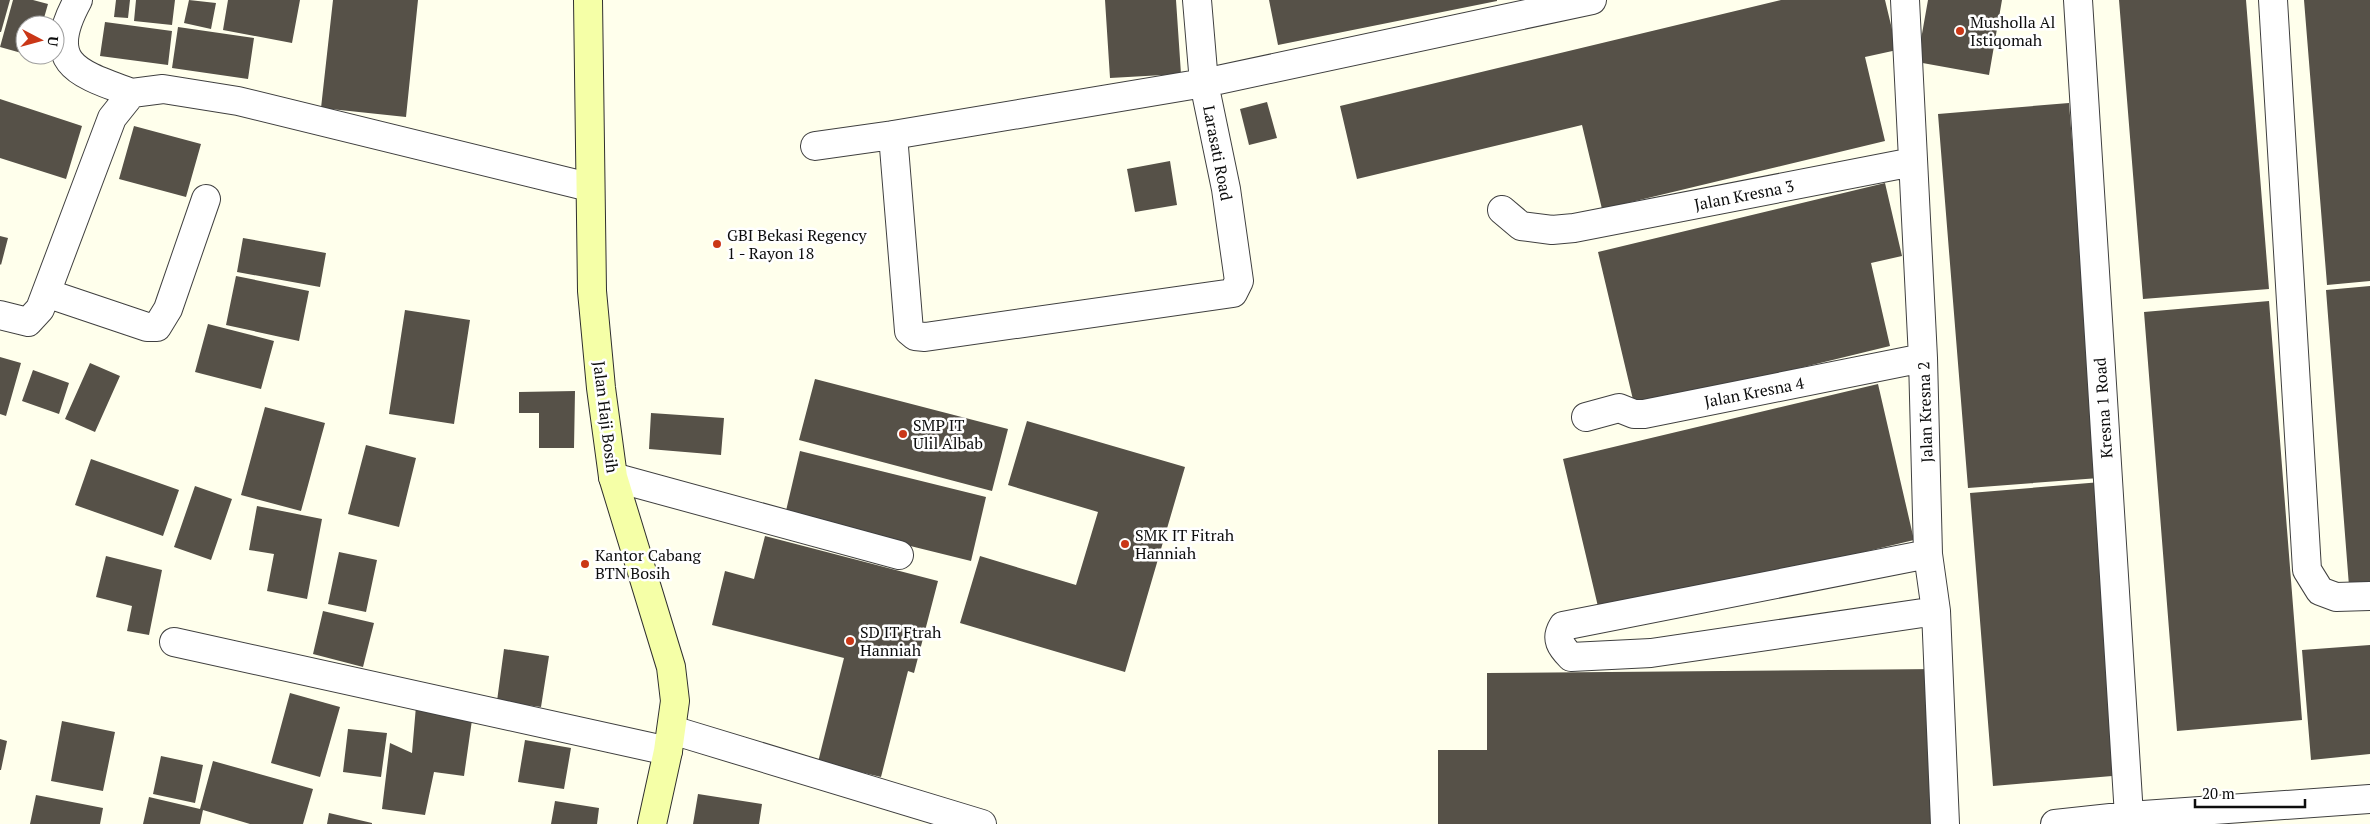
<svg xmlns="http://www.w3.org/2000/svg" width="2370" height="824" font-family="'PT Serif',serif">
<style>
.building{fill:#565148}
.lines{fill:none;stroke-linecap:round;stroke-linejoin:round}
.minor-casing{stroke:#404040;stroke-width:30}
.secondary-casing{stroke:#2f2f2f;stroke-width:30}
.minor{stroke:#fff;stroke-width:28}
.secondary{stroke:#f5ffa7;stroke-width:28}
.poi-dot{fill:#ca3717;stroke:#fff;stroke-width:2}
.labels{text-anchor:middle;stroke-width:5;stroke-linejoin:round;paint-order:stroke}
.poi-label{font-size:16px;fill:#0d0d0d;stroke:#fff;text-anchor:start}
.street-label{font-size:16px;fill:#0d0d0d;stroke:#fff}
</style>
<rect width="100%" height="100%" fill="#ffffec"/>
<path class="building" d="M0 0H10L1 32H0Z
M13 0H33L48 4 42 25H25V54L0 47Z
M116 0H130L128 18 114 17Z
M136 0H175L172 25 134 21Z
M189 0 216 3 211 29 184 23Z
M228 0H300L292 43 223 30Z
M333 0H418L406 117 321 108Z
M1105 0H1176L1181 74 1110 78Z
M1269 0H1497V1L1278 45Z
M1781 0H1885L1897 50 1865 57 1885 141 1602 209 1582 125 1357 179 1340 106Z
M1928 0H2002L1989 75 1917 62Z
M2119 0H2246L2269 289 2143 299Z
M2304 0H2370V281L2327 285Z
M105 22 172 31 168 65 100 56Z
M178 27 254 38 248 79 172 68Z
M0 99 82 126 66 179 0 158Z
M1267 102 1277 138 1249 145 1240 109Z
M2069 103 2099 478 1968 488 1938 114Z
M134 126 201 144 186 197 119 179Z
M1170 161 1177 205 1135 212 1127 169Z
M1885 183 1902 256 1871 263 1890 346 1635 408 1598 252Z
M0 236 8 238 1 265 0 264Z
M243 238 326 253 320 287 237 272Z
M236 276 309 291 299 341 226 325Z
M2370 286V584L2349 586 2326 290Z
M2269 301 2302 720 2177 731 2144 312Z
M405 310 470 320 454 424 389 414Z
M208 324 274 341 261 389 195 372Z
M0 357 21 363 6 416 0 414Z
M90 363 120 376 95 432 65 419Z
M33 370 69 383 59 414 22 401Z
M815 379 1008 429 992 491 799 440Z
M1878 384 1914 540 1600 615 1563 459Z
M575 391 574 448H539V413H519V392Z
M265 407 325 423 301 511 241 495Z
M651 413 724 418 721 455 649 449Z
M1027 421 1185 467 1125 672 960 623 980 556 1076 585 1098 512 1008 485Z
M366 445 416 458 399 527 348 514Z
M800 451 986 497 971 561 785 515Z
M91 459 179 490 163 536 75 505Z
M2101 482 2124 775 1993 786 1970 493Z
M195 486 232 499 211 560 174 547Z
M257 506 322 519 307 599 267 591 274 554 249 550Z
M765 536 938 581 914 673 908 671 881 777 818 762 844 658 712 625 725 571 754 579Z
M339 552 377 560 366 612 328 604Z
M106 556 162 570 149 635 127 631 132 606 96 597Z
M323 611 374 623 363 667 313 654Z
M2370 645V754L2311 760 2302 650Z
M504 649 549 656 541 707 497 701Z
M1937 669 1938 824H1438V750H1487V673Z
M290 693 340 707 320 777 271 763Z
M416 706 473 713 464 776 434 772 425 815 382 809 390 743 412 753Z
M62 721 115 732 103 791 51 781Z
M348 729 387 733 381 777 343 772Z
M0 739 7 741 1 770H0Z
M525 740 571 748 564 789 518 782Z
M161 756 203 765 195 803 153 794Z
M213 761 313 789 303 824H250L203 810 200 824H143L149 797 200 809Z
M698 794 762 804 759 824H693Z
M36 795 103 808 100 824H30Z
M555 801 599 808 597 824H551Z
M329 813 372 823V824H327Z"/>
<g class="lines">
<g class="minor-casing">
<path id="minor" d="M78 0C43 64 77 73 132 93
M1905 0 1923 358 1928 554 1936 611 1945 824
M2078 0 2129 816
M2273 0 2307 570 2320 591 2336 597 2370 596
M893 135 909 331 915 336 925 337 1233 293 1239 281 1226 189 1204 83 1197 0
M815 146 893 135 1204 83 1592 0
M1502 210 1521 226 1552 230 1574 228 1913 162
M46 293 147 327H157L168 309 206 199
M0 315 28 322 40 309 112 118 132 93 163 89 238 101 589 187
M1586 417 1619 408 1634 414H1644L1923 358
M613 477 899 555
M1928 554 1563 626C1555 639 1561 647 1571 657L1651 653 1936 611
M174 642 668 751
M672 730 982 824
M2055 824 2129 816 2370 799"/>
</g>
<g class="secondary-casing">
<path id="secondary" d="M588 0 592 291 601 388 613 477 671 667 675 701 668 751 652 824"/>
</g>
<use href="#minor" class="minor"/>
<use href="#secondary" class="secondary"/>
</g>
<g class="poi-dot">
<circle cx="1960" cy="31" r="5"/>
<circle cx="717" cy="244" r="5"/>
<circle cx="903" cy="434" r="5"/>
<circle cx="1125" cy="544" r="5"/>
<circle cx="585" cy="564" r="5"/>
<circle cx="850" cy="641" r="5"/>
</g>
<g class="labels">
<g class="poi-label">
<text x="1970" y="28">Musholla Al<tspan x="1970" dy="18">Istiqomah</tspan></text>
<text x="727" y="241">GBI Bekasi Regency<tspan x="727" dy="18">1 - Rayon 18</tspan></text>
<text x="913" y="431">SMP IT<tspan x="913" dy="18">Ulil Albab</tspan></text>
<text x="1135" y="541">SMK IT Fitrah<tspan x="1135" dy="18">Hanniah</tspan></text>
<text x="595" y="561">Kantor Cabang<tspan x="595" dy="18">BTN Bosih</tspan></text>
<text x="860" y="638">SD IT Ftrah<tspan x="860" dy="18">Hanniah</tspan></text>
</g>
<g class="street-label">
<text transform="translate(1218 153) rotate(79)" y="6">Larasati Road</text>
<text transform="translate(1744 195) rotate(-11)" y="6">Jalan Kresna 3</text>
<text transform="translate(1754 392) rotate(-11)" y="6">Jalan Kresna 4</text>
<text transform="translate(2103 408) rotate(-94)" y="6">Kresna 1 Road</text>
<text transform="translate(1925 412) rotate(-92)" y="6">Jalan Kresna 2</text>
<text transform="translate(606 417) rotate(83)" y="6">Jalan Haji Bosih</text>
</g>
</g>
<g transform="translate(40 40) rotate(96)"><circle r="24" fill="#ffffff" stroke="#9e9e9e"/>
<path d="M0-4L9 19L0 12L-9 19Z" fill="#ca3717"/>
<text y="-8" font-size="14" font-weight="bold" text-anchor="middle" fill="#0d0d0d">U</text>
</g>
<path d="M2195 799v8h110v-8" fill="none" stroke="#0d0d0d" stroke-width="2.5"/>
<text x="2202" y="799" font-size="15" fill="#0d0d0d" stroke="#ffffff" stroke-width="4" paint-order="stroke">20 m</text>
</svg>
